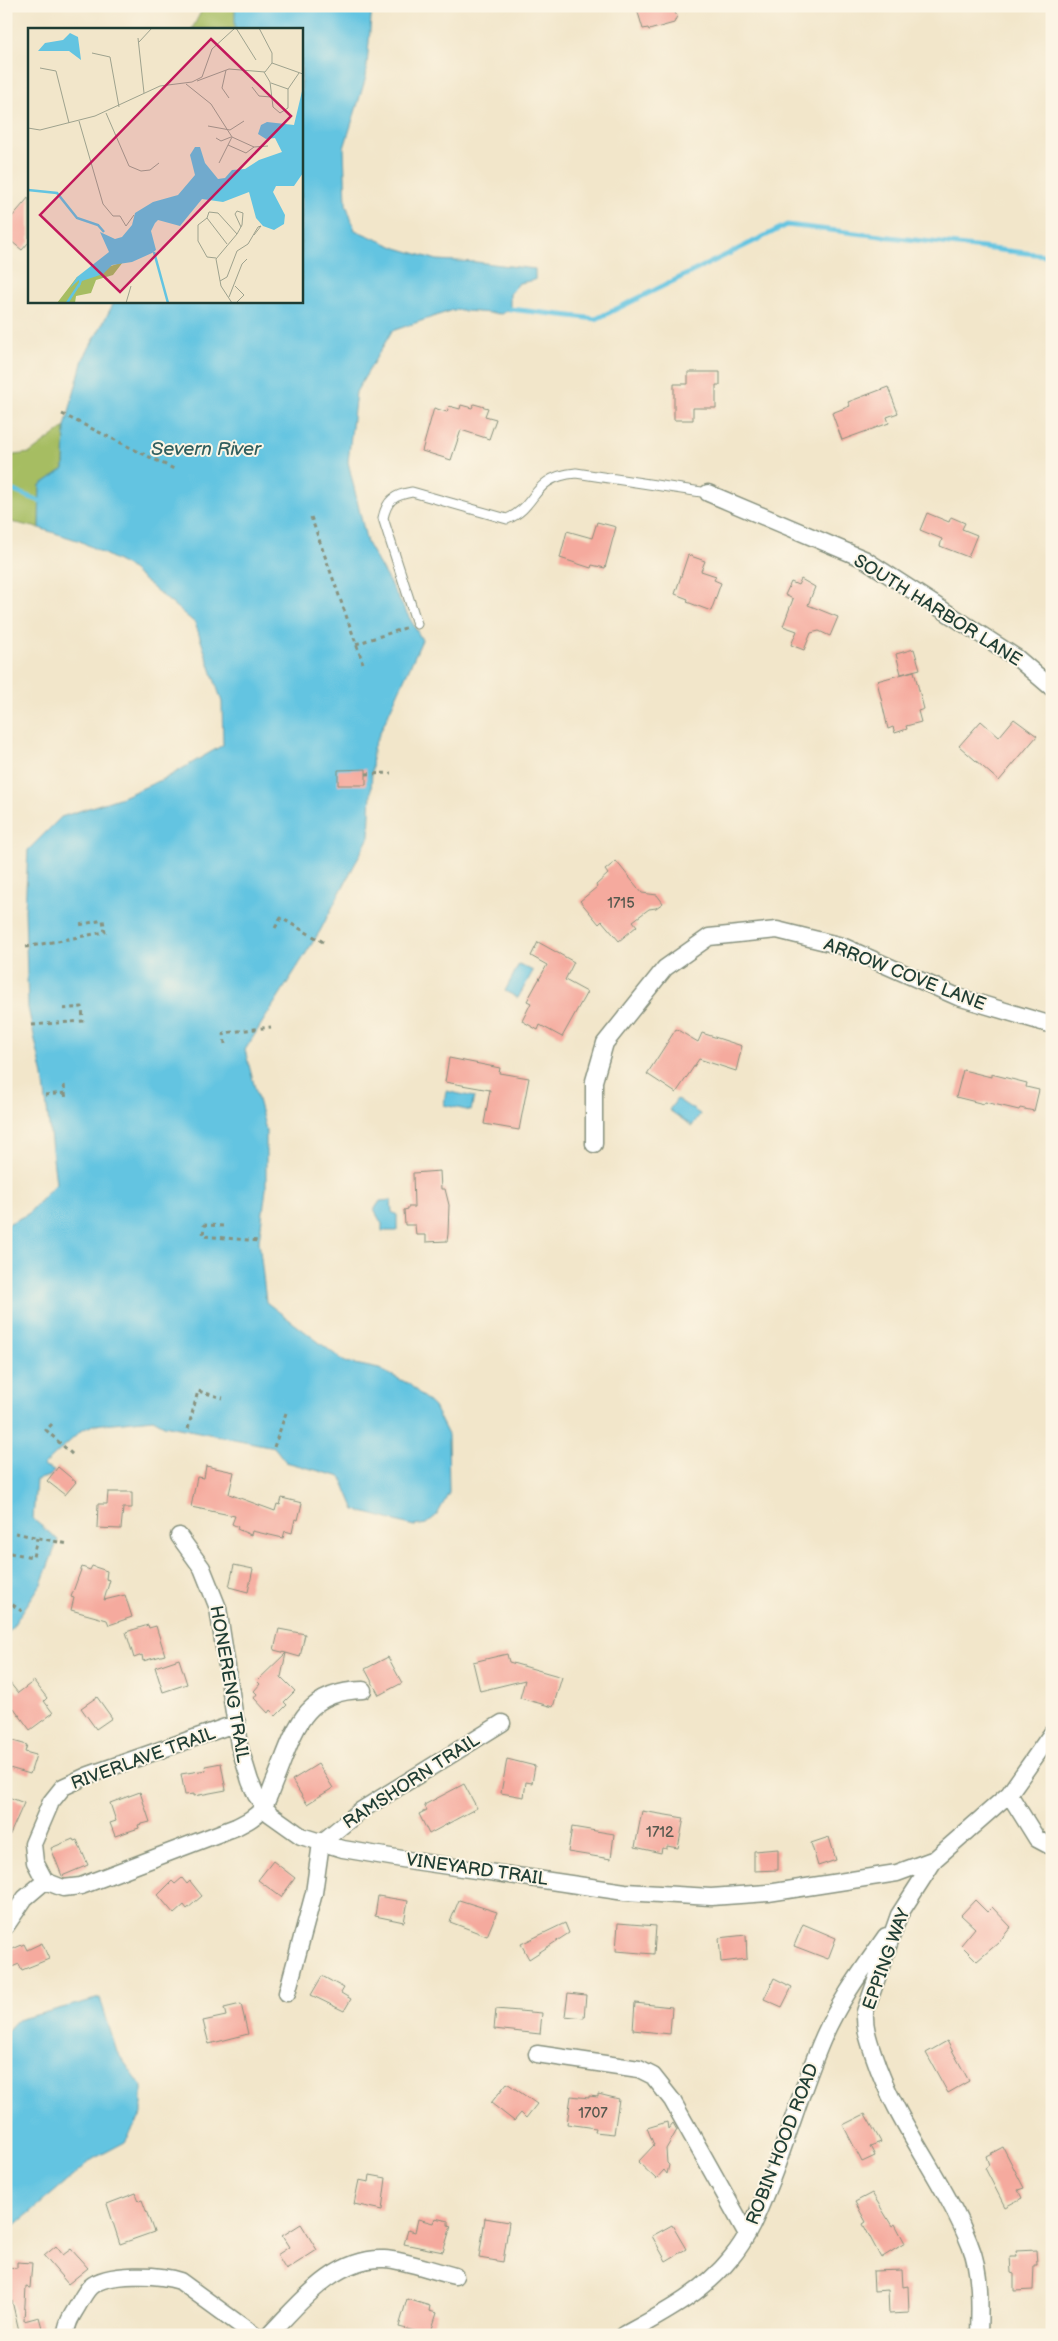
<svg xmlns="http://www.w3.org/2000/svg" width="1058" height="2341" font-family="'Balsamiq Sans',sans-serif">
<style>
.green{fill:#a6bd62;stroke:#627d4b}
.water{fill:#63c4e1;stroke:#41808a}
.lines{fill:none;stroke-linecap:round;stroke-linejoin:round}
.stream{stroke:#63c4e1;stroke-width:5}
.building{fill:#f5aa9e}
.lane-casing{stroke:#88927f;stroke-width:11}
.street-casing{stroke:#88927f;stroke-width:19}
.path{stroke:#88927f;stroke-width:3;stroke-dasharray:4 4;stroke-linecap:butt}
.lane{stroke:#fff;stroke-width:9}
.street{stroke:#fff;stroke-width:16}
.labels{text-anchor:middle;stroke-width:4;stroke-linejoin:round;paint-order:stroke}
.number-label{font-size:15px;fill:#54584e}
.street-label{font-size:18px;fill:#1f3d34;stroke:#fcf5e5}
.water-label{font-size:19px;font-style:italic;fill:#305f5f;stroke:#fcf5e5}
.inset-river{fill:none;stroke:#63c4e1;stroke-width:2.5}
.inset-road{fill:none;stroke:#9ea28e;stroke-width:1}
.view{fill:#c2185b;fill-opacity:0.15;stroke:#c2185b;stroke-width:2.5}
.inset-edge{fill:none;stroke:#1f3d34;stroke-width:2.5}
</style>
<rect width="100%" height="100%" fill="#fcf5e5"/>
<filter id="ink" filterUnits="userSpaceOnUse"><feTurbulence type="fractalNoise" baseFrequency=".02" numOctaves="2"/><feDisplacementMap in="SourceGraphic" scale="10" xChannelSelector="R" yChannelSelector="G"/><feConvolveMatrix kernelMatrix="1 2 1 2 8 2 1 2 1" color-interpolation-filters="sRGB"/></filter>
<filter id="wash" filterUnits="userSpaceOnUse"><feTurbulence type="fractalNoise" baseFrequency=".0096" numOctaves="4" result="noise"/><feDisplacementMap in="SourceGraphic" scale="20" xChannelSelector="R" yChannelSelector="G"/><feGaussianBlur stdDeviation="1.12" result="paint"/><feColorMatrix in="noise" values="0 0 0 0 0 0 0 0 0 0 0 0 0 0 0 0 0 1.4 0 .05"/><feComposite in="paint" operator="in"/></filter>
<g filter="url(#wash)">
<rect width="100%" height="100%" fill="#f2e6ca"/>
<path class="green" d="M204 6H298L286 29H192Z
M65 427 64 469 40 485 39 528 6 521V456L30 453Z"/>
<path class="water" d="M237 6H372L366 77 344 148 346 204 355 230 397 248 437 260 476 262 535 269V280L519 283 510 294V309L502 314 453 310 392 331 356 392 348 462 367 543 422 640 373 748 369 837 320 931 245 1050 266 1130V1189L259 1241 266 1302 345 1362 379 1369 409 1384 434 1407 448 1435 449 1493 437 1515 426 1524 414 1526 355 1510 341 1477 286 1462 274 1447 164 1425 153 1419 93 1425 82 1430 43 1466 54 1471 50 1476 36 1480 33 1519 58 1540 41 1584 6 1636V1225L28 1214 56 1183 43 1076 28 1008 25 910 28 850 61 817 122 797 166 778 223 745 222 702 195 623 127 566 80 541 39 528 40 485 64 469 65 427 83 359 115 301H301V29H235V11Z
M519 964 533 971 518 998 505 991Z
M446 1091 474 1097 471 1111 444 1105Z
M677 1099 700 1114 692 1126 669 1110Z
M391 1200 392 1212 397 1215V1231H382V1224L374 1210 380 1201Z
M100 1998 117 2052 142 2087V2114L125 2142 93 2159 6 2233V2032L17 2020Z"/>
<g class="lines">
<path class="stream" d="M510 309 596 319 787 225 1052 256
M6 488 40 501"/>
</g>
<g id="blocks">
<path class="building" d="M636 6H671L677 16 674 23 649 30 648 28 643 29Z
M29 197V242L22 250 6 237V224Z
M688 372H720V385H716V408H693V420H674V384H688Z
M888 387 898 413 887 417 889 423 842 440 832 413 850 406 848 402Z
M474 404 488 408 485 416 496 419 489 439 461 430 451 460 422 451 434 408 447 412 449 406 460 409 461 405 472 408Z
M927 513 949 522 951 517 965 523 962 529 977 535 968 557 940 546 942 539 920 530Z
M597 522 616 527 605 568 592 565 591 568 560 558 567 531 592 538Z
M688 555 705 561 701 571 716 576 714 580 721 583 711 611 687 602 688 599 675 594Z
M801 579 815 587 808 605 838 617 830 636 819 631 811 633 804 650 791 645 797 631 783 626 793 599 785 595 791 582 798 585Z
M914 649 920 669 901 674 896 654Z
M914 671 924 709 918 711 921 722 906 726 907 729 895 733 893 727 888 729 877 681Z
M1014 719 1037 736 999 781 959 746 981 721 999 737Z
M366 769V785H338V770Z
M616 861 642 893 657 895 663 903 656 908 649 909 633 921 637 926 619 941 602 921 599 924 580 901 597 887 596 885 608 874 605 870Z
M538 942 574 962 565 980 587 992 562 1037 540 1025 538 1030 522 1021 531 1003 527 1001 547 965 531 956Z
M676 1029 698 1042 702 1033 742 1046 736 1071 699 1059 676 1093 647 1074Z
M449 1058 500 1068 499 1073 529 1078 519 1130 484 1124 490 1090 445 1082Z
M963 1070 991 1077V1074L1027 1083 1026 1087 1039 1090 1034 1111 1020 1108 1019 1110 985 1102 984 1104 956 1097Z
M440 1171 441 1189H445L449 1205 448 1234 447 1241 426 1242V1235H416L415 1225H405L404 1210 408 1209V1207H414L413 1173Z
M206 1466 234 1472 229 1494 275 1511 277 1504 280 1505 282 1498 302 1503 298 1520 295 1519 292 1533 285 1531 283 1538 252 1531 251 1535 237 1529 238 1527 232 1524 235 1516 191 1507 197 1477 204 1478Z
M58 1467 76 1482 65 1495 47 1481Z
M108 1492H132V1508H123L121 1529 97 1528 98 1504H107Z
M234 1565 253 1569 248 1592 229 1587Z
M92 1566 107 1571 106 1579 110 1580 104 1600 125 1595 132 1617 109 1625 107 1620 71 1610 74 1598 71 1597 82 1567 90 1570Z
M148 1625 149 1628 156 1626 165 1655 143 1661 142 1655 134 1658 126 1632Z
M279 1629 305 1634 300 1657 286 1653 281 1677 295 1691 284 1702 287 1705 276 1716 270 1710 268 1713 254 1698 257 1694 254 1691 260 1684 257 1681 286 1653 274 1650Z
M507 1654 509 1662 562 1677 553 1707 520 1698 525 1680 480 1691 473 1662Z
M388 1657 402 1683 379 1695 365 1669Z
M179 1659 187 1684 163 1692 155 1667Z
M6 1678 18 1693 34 1681 47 1698 44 1701 53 1713 30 1730 14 1708 6 1714Z
M97 1697 112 1718 96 1729 81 1708Z
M6 1739 27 1745 25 1752 36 1755 30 1774 6 1767Z
M507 1759 535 1766 532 1783 526 1782 524 1797 501 1793Z
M221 1763 226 1790 194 1796V1794L185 1795 181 1774 206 1770 205 1766Z
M318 1764 333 1788 307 1804 292 1780Z
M464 1784 477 1808 429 1834 419 1814 427 1810 424 1805Z
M140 1792 150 1822 138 1825 139 1828 115 1836 110 1823 116 1821 110 1803Z
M6 1796 24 1803 7 1841H6Z
M642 1811 684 1818 678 1848 667 1846V1849L662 1848 661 1853 635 1847Z
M572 1827 614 1834 611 1859 568 1852Z
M829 1837 836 1860 818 1866 811 1843Z
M73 1839 74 1841 77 1840 88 1865 62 1876 51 1848Z
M778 1849V1870L754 1871V1851Z
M273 1861 295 1878 281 1897 258 1880Z
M182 1878 187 1884 190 1881 202 1896 187 1909 184 1905 174 1914 158 1895 172 1881 175 1884Z
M378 1896 408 1901 404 1922 375 1916Z
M459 1900 497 1912 487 1936 450 1922Z
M975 1900 987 1912 992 1907 1011 1927 998 1943 977 1961 961 1945 975 1928 961 1915Z
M565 1923 569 1933 529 1959 521 1944Z
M618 1923 656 1926 654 1954 616 1951Z
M803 1924 836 1938 828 1959 794 1946Z
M746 1935 747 1959 721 1962 719 1938Z
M42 1943 49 1959 22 1970 19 1964 12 1967 6 1952 24 1944 27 1950Z
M322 1976 344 1988 341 1993 351 1999 344 2011 311 1995Z
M774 1978 792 1987 782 2007 764 1999Z
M568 1993 586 1995 584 2018 565 2016Z
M635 2003 672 2007 670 2034 633 2030Z
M241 2004 248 2034 209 2044 203 2021 226 2016 224 2008Z
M496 2009 542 2013 540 2034 494 2029Z
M947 2041 969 2081 948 2093 926 2053Z
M507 2083 537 2104 526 2118 521 2113 514 2121 491 2103Z
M598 2094 619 2099 614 2134 595 2132 596 2128 567 2124 571 2096 589 2098V2096L598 2097Z
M865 2114 881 2142 870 2146 875 2156 862 2162 843 2125Z
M667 2122 668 2129 673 2123 677 2130 666 2149 667 2163 669 2165 667 2174 664 2170 656 2179 638 2162 654 2145 647 2128Z
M1003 2147 1024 2188 1018 2190 1022 2198 1005 2207 985 2168 989 2165 986 2156Z
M370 2175 386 2178 382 2210 354 2204 359 2180 369 2182Z
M136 2193 139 2201 142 2200 154 2232 120 2244 107 2204Z
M872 2193 892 2226 895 2224 905 2243 881 2258 863 2224 866 2222 855 2202Z
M435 2218 448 2221V2225L451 2226 443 2252 404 2244 408 2230 415 2232 418 2219 433 2223Z
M485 2218 509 2222 503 2262 479 2258Z
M301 2224 317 2250 286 2270 277 2255 289 2247 282 2236Z
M672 2225 686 2249 666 2261 652 2236Z
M56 2246 63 2255 71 2249 88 2268 68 2284 44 2256Z
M1036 2250 1037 2265H1034L1033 2290 1014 2291V2274L1011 2273 1010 2256H1017L1016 2251Z
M17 2262 32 2263 30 2288 26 2287 24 2321 39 2317 44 2335H20L12 2301H6V2267L17 2268Z
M902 2270 903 2287 908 2286 909 2313 889 2314 888 2290 874 2291 873 2271Z
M407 2299 430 2306 429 2311 437 2313 430 2335 399 2327Z"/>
</g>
</g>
<g filter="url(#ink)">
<use href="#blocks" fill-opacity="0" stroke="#88927f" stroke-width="1"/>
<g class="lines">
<g class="lane-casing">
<path id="lane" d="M417 624 383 518C387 500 394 495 412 492L507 519C539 506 530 477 576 473L708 493"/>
</g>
<g class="street-casing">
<path id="street" d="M708 493 864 559 1017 658 1052 688
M594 1144V1081L605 1043 665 968 709 937 777 930 842 946 958 997 1052 1025
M179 1536 202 1568 218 1608 239 1745 250 1781 256 1795 270 1814 301 1836 343 1849 414 1861 625 1892 711 1897 768 1893 897 1873 935 1859
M1009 1794 1037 1839 1052 1847
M321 1843 360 1811 502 1723
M45 1881 63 1888 81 1886 236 1827C246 1822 258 1816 264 1806 269 1798 272 1787 276 1778 295 1730 303 1691 363 1690
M45 1881 35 1862 33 1844 51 1802 63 1787 89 1775 237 1723
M6 1926 25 1898 45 1881
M287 1993 314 1893 321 1843
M537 2054 639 2069 653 2076 672 2100 747 2234
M66 2335C66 2324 72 2315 77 2307 81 2300 85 2292 90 2287 107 2272 160 2274 180 2281L254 2335
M269 2335C300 2303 335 2257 384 2259 405 2260 433 2271 455 2276
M624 2335C662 2314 703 2293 731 2258 749 2237 759 2210 769 2185 789 2135 803 2084 824 2036 840 2000 864 1968 886 1936
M979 2335C980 2307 981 2271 970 2245 944 2179 896 2123 874 2056 869 2041 864 2027 865 2012L899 1915 935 1859 1009 1794 1052 1733"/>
</g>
<path class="path" d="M62 414 176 470
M311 517 363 663
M356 644 405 628
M366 774 391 773
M275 928 281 918 325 943
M26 947 105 932 103 920 79 925
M32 1025 83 1021 82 1007 61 1009
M225 1044 224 1033 271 1027
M64 1085 66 1100
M45 1095 65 1093
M223 1226 204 1225 203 1236 259 1241
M52 1424 46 1430 74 1456
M188 1429 198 1391 223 1398
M274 1447 286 1413
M15 1533 68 1544
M10 1553 33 1557 37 1538
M6 1600 23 1612"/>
<use href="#lane" class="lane"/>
<use href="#street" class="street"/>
</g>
</g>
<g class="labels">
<g class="number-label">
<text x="621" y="908">1715</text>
<text x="660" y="1837">1712</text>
<text x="593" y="2118">1707</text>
</g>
<g class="street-label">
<text transform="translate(938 610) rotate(32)" y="6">SOUTH HARBOR LANE</text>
<text transform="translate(905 974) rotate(21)" y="6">ARROW COVE LANE</text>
<text transform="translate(230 1684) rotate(80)" y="6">HONERENG TRAIL</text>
<text transform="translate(143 1758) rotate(-20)" y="6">RIVERLAVE TRAIL</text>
<text transform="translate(411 1781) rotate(-33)" y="6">RAMSHORN TRAIL</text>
<text transform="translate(477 1869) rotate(8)" y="6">VINEYARD TRAIL</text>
<text transform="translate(886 1959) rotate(-70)" y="6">EPPING WAY</text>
<text transform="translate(782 2144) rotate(-69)" y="6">ROBIN HOOD ROAD</text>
</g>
<g class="water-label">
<text x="206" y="455">Severn River</text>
</g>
</g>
<g transform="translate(28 28)">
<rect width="275" height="275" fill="#f2e6ca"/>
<path d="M95 234 85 247 68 252 63 265 48 268 47 275H29L49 249Z" fill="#a6bd62"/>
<path d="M42 5 50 9 53 32 41 23H10L17 15 35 12ZM275 59V145L266 158H248L245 164 257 187 256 196 246 202 235 198 228 190 221 164 195 174 174 171 152 198 130 192 127 195 123 203 128 222 124 225 104 234 84 237 75 246 54 253 51 260V252L42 260 49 249 81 224 72 204 87 211 94 209 104 197 107 185 125 174 150 167 167 147 162 127 167 119H172L177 135 190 151 197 150 204 142 217 141 231 132 254 124 247 110 238 111 230 106 233 97 239 94 266 97Z" fill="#63c4e1"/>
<path class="inset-river" d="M0 162 29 165 49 190 70 197 76 204M126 224 140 275M39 275 52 255"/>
<path class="inset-road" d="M208 0 228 32M110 10 116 65M111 14 124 0M64 25 82 29 91 79M244 35 275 46M12 40 28 43 41 95M198 42 194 60 201 70M236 44 242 54 245 79 252 85 260 80V61L271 45M169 53 201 41 237 44 244 35V25L231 0M243 55 260 61M158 56 183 76 204 109M224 59 231 68 243 69M78 85 101 138 113 143 122 142 131 135M51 93 75 176 85 188H92L98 198 106 187M180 98 202 102M0 100 12 102 67 88 132 58 164 54 174 49 184 21 207 0M202 102 216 93M204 109 226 119M188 110 193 113 203 109M200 117 218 125 226 119 240 118M191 135 204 109M179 190 170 197V213L179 229 188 230M179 190 181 184 190 185 209 206M179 190 199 216M192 253 199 249 209 223 220 216 230 199 233 198 226 207M207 258 216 267 208 275M201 269 214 236 219 231M98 275 103 258M204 275 193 258 188 231 209 206 214 197 215 185 209 183 207 186 213 199"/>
<path class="view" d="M183 11 263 88 92 264 12 187Z"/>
<rect width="275" height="275" class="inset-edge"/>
</g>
<rect width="1058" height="2341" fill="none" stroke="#fcf5e5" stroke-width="25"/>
</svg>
